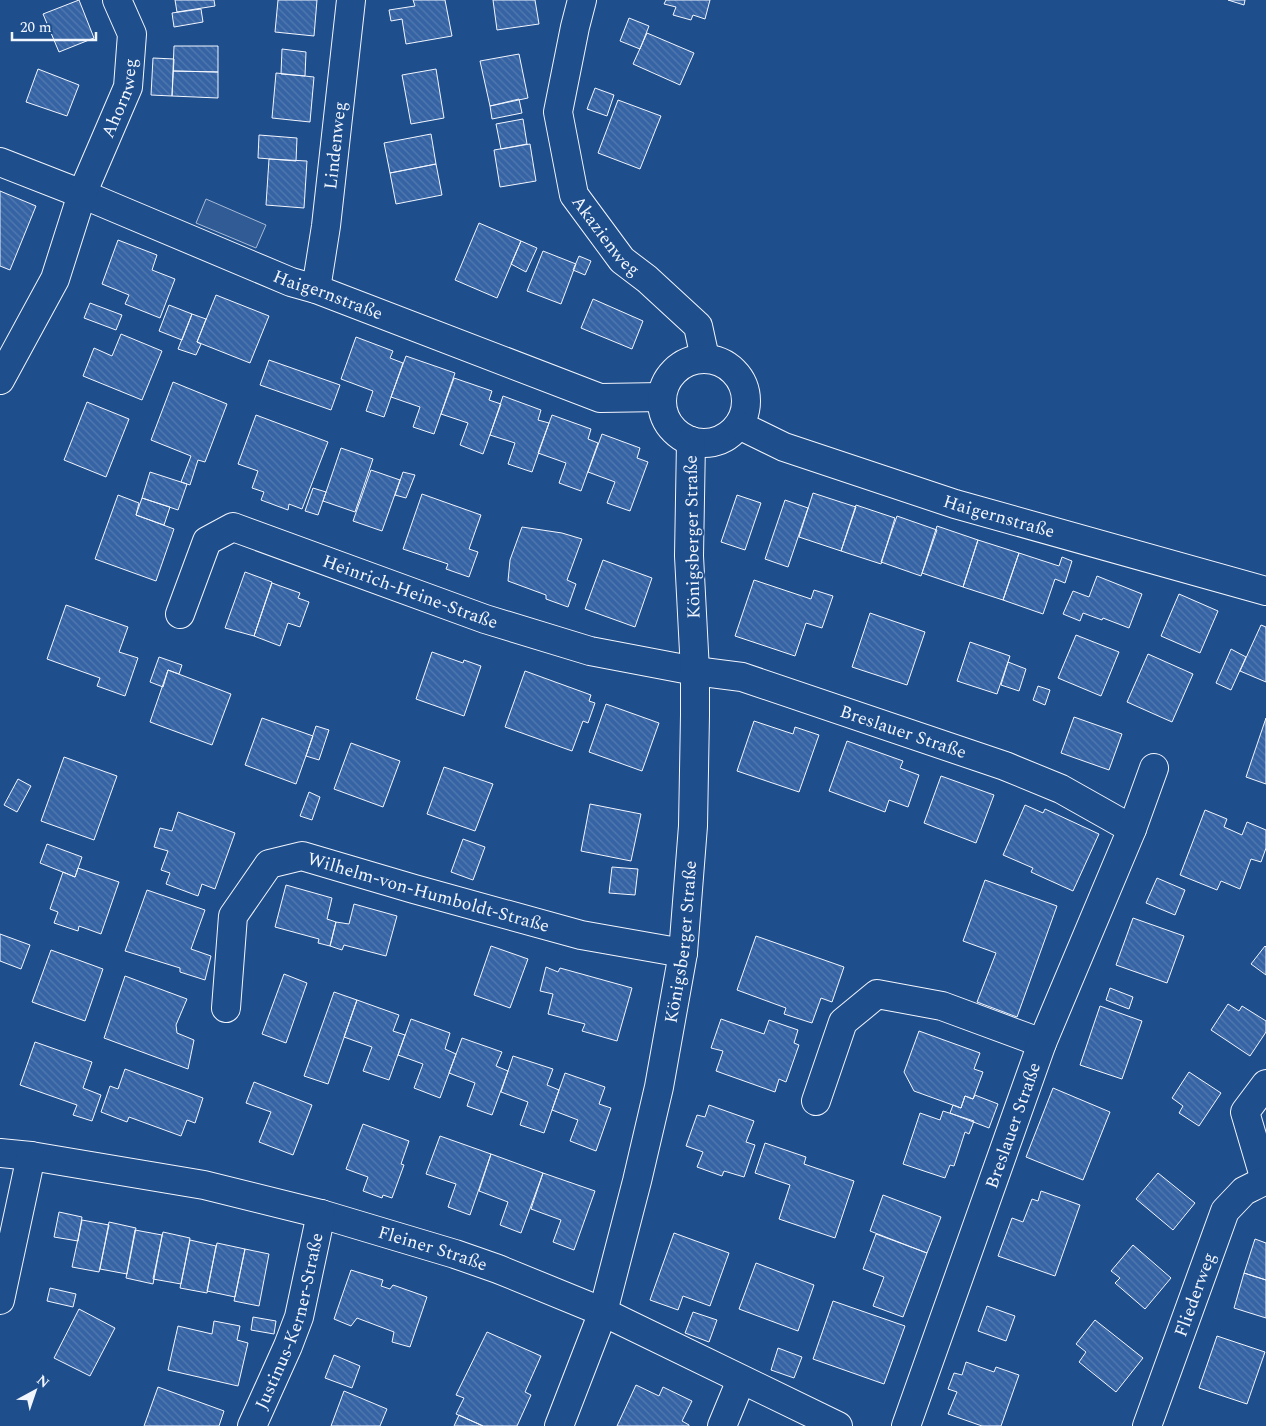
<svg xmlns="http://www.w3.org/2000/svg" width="1266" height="1426" font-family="Spectral,serif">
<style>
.built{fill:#305b95;stroke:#a8bbd7}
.building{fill:url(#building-back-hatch);stroke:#f2f6ff}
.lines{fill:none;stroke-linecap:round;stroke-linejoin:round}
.minor-casing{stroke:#f2f6ff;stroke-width:30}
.minor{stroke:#1f4e8c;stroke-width:28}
.labels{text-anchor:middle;stroke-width:4;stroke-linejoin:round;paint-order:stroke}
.street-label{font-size:18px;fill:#f2f6ff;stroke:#1f4e8c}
</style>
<defs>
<pattern id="building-back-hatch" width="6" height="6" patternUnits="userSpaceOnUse" patternTransform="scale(1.25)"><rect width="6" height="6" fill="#3563a3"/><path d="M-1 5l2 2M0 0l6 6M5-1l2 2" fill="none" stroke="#537ab1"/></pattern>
</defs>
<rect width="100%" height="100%" fill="#1f4e8c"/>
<path class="built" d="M206 199 266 225 256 248 196 223Z"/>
<path class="building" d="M79 0 94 38 59 52 43 14Z
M175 0H214L215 6 177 12Z
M278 0H317L314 36 275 32Z
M413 0H445L452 36 406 44 402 19 391 21 389 10 415 6Z
M493 0H535L539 24 497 30Z
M666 0H710L705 19 693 15 691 20 673 15 676 7 664 4Z
M1228 0H1245L1244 5Z
M201 9 203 22 174 27 172 13Z
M629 18 649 26 640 49 620 41Z
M647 33 694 53 680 85 633 64Z
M174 46H218V72L173 71Z
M282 49 306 52 305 76 281 74Z
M519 54 528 98 490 106 480 61Z
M153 58 174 59 172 96 151 95Z
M38 69 79 85 67 116 26 102Z
M436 69 444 118 411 124 402 75Z
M173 71 218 72V98L172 96Z
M276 73 314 77 310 122 272 118Z
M595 88 614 95 607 116 587 109Z
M519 99 522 113 492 119 490 106Z
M618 100 661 116 640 169 598 153Z
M523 119 527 144 501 149 496 124Z
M431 134 436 164 390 173 384 143Z
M259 135 297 138 296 161 258 158Z
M530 144 536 181 500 187 494 150Z
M269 159 307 161 304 208 266 205Z
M436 164 442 195 396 204 390 173Z
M0 191 36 206 10 270 0 266Z
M479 223 521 241 497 298 455 280Z
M118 240 157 255 152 270 175 279 160 318 125 304 129 295 102 284Z
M521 241 537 248 526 272 511 264Z
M543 251 576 264 561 304 527 291Z
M579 256 591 261 585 275 573 270Z
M216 295 269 316 250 363 197 342Z
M593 299 643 321 632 349 581 328Z
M90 303 122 315 116 330 84 318Z
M169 305 192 314 182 340 159 331Z
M192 314 206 319 197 342 201 344 196 355 178 349Z
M121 334 162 351 142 400 83 376 94 348 112 356Z
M356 337 393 351 390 358 403 363 384 417 366 411 373 391 341 379Z
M406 356 455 373 434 434 413 427 420 407 391 397Z
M269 360 340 385 331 410 260 385Z
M454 378 492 391 489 400 501 404 483 454 460 445 468 423 441 414Z
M173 382 227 404 205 462 198 460 190 485 181 482 191 456 151 440Z
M503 396 541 410 538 420 549 423 532 472 508 464 515 443 490 435Z
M87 402 129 419 106 477 64 460Z
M256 415 328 442 302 509 289 504 288 510 261 500 264 492 252 488 258 471 238 464Z
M552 415 591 429 588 439 598 443 581 491 559 483 566 463 538 453Z
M602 434 640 448 637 458 648 462 630 511 607 503 615 482 588 472Z
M341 448 373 459 355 512 323 501Z
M371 470 400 480 382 531 353 521Z
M150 472 187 484 178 510 142 498Z
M403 472 415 475 406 498 395 495Z
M313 488 326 492 318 515 305 511Z
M813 493 856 507 841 551 799 537Z
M422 494 481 515 469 549 478 552 469 577 446 569 448 564 403 549Z
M118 495 139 503 136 515 174 529 156 581 95 559Z
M737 495 761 503 745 550 721 542Z
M142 498 170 507 164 525 136 515Z
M785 500 808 508 788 567 765 559Z
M856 505 895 518 881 564 841 551Z
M897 516 937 530 921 576 881 562Z
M937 526 978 540 963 587 922 573Z
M522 527 562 533 582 539 567 580 576 584 568 607 546 599V595L508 581 510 560Z
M978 540 1019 553 1003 600 963 587Z
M1019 553 1059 566 1062 557 1072 561 1065 583 1055 579 1043 614 1003 600Z
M603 560 652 578 635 627 585 609Z
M245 572 272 582 254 636 225 628Z
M1097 576 1142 594 1129 628 1103 618 1102 620 1083 613 1080 621 1063 614 1073 591 1089 597Z
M754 580 811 599 814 590 833 596 822 628 806 623 795 656 735 636Z
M272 583 300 593 298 598 309 602 300 627 288 623 280 646 254 636Z
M1179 594 1218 611 1200 653 1161 636Z
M66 605 128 627 119 652 138 658 125 696 97 686 100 678 47 659Z
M870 613 925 632 907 685 852 667Z
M1261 625 1266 627V682L1240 671Z
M1076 635 1119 652 1101 696 1058 678Z
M970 642 1010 656 997 694 957 681Z
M1231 649 1246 657 1231 690 1216 683Z
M432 652 463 663 464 660 481 666 464 716 416 699Z
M1148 654 1193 674 1172 722 1127 702Z
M159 657 182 665 179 674 168 670 163 687 150 682Z
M1008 662 1026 669 1019 691 1001 685Z
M168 670 231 694 212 745 150 722Z
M525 671 591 695 589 701 595 703 588 723 583 721 572 751 505 727Z
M1038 686 1050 690 1045 705 1033 700Z
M606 704 659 723 642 771 589 752Z
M1074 717 1122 734 1109 770 1061 753Z
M262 718 313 736 296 784 245 765Z
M1266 718V784L1246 777Z
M754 721 793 734 795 727 819 735 799 792 737 771Z
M316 726 329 730 319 760 306 756Z
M847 741 903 761 900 768 919 775 908 807 889 800 885 812 829 791Z
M351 743 400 761 383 807 334 789Z
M64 757 117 776 94 840 41 821Z
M444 767 493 784 475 831 427 814Z
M941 776 994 795 976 843 924 823Z
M18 779 31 786 17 812 4 805Z
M309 792 320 797 312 820 300 816Z
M590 804 641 814 631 861 581 851Z
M1025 805 1043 813 1045 809 1099 834 1073 891 1031 872 1033 868 1003 855Z
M1205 810 1227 819 1224 827 1242 835 1247 822 1266 830V848L1261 862 1251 859 1240 889 1221 881 1217 890 1180 875Z
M178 812 235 833 215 889 202 884 198 896 166 884 170 873 161 870 168 851 154 847 160 828 172 831Z
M463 839 485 847 473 880 451 872Z
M47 844 82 857 75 877 40 863Z
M612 867 638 869 635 895 609 893Z
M78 868 119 882 101 934 79 926 78 931 54 923 58 912 50 909 63 872 75 877Z
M1157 878 1185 890 1175 915 1146 903Z
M985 880 1057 906 1017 1017 977 1002 996 953 963 941Z
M286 885 332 898 327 919 336 922 330 946 318 943 319 939 275 927Z
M147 890 205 910 191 949 211 956 205 980 180 972V968L125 951Z
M354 904 397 916 386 956 344 945 342 950 330 946 336 922 349 924Z
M1133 918 1184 936 1167 983 1116 965Z
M0 934 30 945 21 969 0 961Z
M756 936 844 967 832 1002 821 998 812 1023 784 1014 786 1008 737 990Z
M491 946 528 959 510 1008 474 995Z
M1265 946 1266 947V975L1251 964Z
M51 950 103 969 85 1021 32 1002Z
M546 967 558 972 560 968 632 988 617 1041 582 1031 585 1024 548 1014 553 994 540 991Z
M284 974 307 983 286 1043 262 1034Z
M125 976 187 999 176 1025 177 1033 194 1040 188 1069 104 1038Z
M1110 988 1133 997 1129 1009 1106 1000Z
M334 992 357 1000 328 1084 304 1076Z
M357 1000 399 1015 393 1031 405 1035 389 1080 363 1071 372 1047 344 1037Z
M1228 1004 1239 1011 1242 1006 1266 1021V1032L1250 1056 1211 1030Z
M1100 1006 1142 1021 1122 1079 1080 1065Z
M411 1019 450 1033 445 1049 456 1054 440 1098 414 1088 423 1064 398 1055Z
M721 1019 764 1034 769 1020 798 1030 794 1043 799 1045 786 1082 779 1079 775 1092 716 1071 723 1051 711 1048Z
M919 1031 980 1053 974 1069 983 1072 973 1099 965 1096 961 1108 914 1091 904 1072Z
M462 1038 502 1052 496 1066 508 1071 492 1115 467 1106 475 1083 449 1073Z
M35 1042 92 1062 83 1088 101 1095 92 1121 73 1115 77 1105 20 1085Z
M513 1056 553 1069 547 1085 559 1090 544 1133 520 1125 528 1102 501 1092Z
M125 1069 203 1098 195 1123 187 1120 181 1136 129 1117 127 1122 101 1112 110 1086 118 1089Z
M1189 1072 1221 1093 1199 1126 1179 1113 1183 1106 1172 1098Z
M565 1073 605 1087 599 1104 611 1108 596 1151 570 1141 578 1120 552 1110Z
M254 1082 312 1105 293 1155 259 1142 271 1112 246 1103Z
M1053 1088 1110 1112 1083 1180 1026 1157Z
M975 1095 998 1104 989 1128 950 1113 953 1105 961 1108 965 1096 973 1099Z
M709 1105 754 1121 746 1142 755 1145 744 1177 724 1171 722 1176 697 1167 703 1152 686 1146 697 1115 705 1117Z
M943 1111 974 1121 969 1134 965 1132 954 1166 950 1165 945 1178 903 1164 920 1113 940 1120Z
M363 1124 409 1141 401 1164 404 1165 392 1198 383 1195 382 1198 363 1191 368 1177 346 1169Z
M440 1136 491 1154 470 1215 448 1207 456 1184 426 1174Z
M765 1143 806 1157 804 1164 854 1181 835 1238 779 1219 790 1185 755 1173Z
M491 1154 543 1173 521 1233 500 1225 508 1202 479 1191Z
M543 1173 595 1191 574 1250 553 1242 561 1220 531 1209Z
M1158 1173 1195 1203 1173 1230 1136 1199Z
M1041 1191 1080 1205 1055 1276 998 1256 1012 1218 1023 1222 1032 1199 1038 1201Z
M883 1195 941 1217 927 1253 870 1231Z
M59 1212 82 1217 78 1241 54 1237Z
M82 1220 109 1225 99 1272 72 1267Z
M109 1222 136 1228 127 1274 100 1269Z
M135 1230 162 1235 153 1284 126 1278Z
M163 1232 190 1238 181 1284 153 1279Z
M674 1233 729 1253 710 1306 683 1296 678 1310 650 1300Z
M876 1234 927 1253 903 1317 873 1306 884 1277 863 1269Z
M1255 1239 1266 1243V1280L1244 1273Z
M190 1240 216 1246 207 1293 180 1288Z
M217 1243 245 1249 235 1297 207 1291Z
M1133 1245 1171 1278 1145 1309 1115 1283 1120 1278 1111 1271Z
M245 1249 269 1254 259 1306 234 1301Z
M756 1263 814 1285 798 1331 739 1309Z
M351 1270 383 1280 381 1286 390 1289 393 1285 427 1297 410 1347 392 1342 394 1332 357 1318 351 1326 334 1319Z
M1244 1273 1266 1280V1318L1234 1308Z
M50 1288 76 1294 73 1307 47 1301Z
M833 1301 905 1326 884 1384 813 1359Z
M987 1306 1015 1316 1006 1341 978 1331Z
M79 1309 115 1328 90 1376 54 1358Z
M693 1312 717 1320 709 1342 685 1333Z
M253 1317 276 1321 274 1334 251 1330Z
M1095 1320 1143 1358 1116 1392 1079 1362 1086 1352 1076 1344Z
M214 1321 240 1326 237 1340 248 1343 238 1386 168 1370 178 1326 212 1334Z
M487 1332 541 1356 525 1392 531 1395 517 1426H483L456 1414 464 1398 456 1395Z
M1217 1336 1265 1352 1247 1404 1199 1388Z
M778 1348 802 1357 794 1378 771 1370Z
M334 1355 360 1366 352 1388 325 1378Z
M966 1362 994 1372 996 1367 1019 1375 1001 1426H982L948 1414 957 1392 948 1389 954 1373 962 1375Z
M636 1385 659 1396 663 1387 692 1401 682 1421 689 1425V1426H617Z
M158 1387 224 1411 219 1426H144Z
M344 1391 387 1409 380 1426H331Z
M459 1415 483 1426H454Z"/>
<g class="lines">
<g class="minor-casing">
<g id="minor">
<path id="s1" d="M582 0 575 27 558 112 574 195 622 260 647 279 698 326 705 358"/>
<path id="s2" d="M0 162 82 194 291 282 316 289 600 398 662 397"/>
<path id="s3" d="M316 289 326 226 351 0"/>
<circle cx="704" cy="401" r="42"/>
<path id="s4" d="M0 380 55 279 82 194 128 87 132 34 117 0"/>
<path id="s5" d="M739 425 784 447 955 504 1266 591"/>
<path id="s6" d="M180 614 207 541 233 527 485 619 590 651 695 671 742 677 1005 766 1061 789 1132 829"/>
<path id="s7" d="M226 1008 233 916 269 864 302 856 414 889 581 935 683 953"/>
<path d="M816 1101 843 1022 877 994 942 1006 1042 1043"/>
<path id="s8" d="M0 1153 31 1156 204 1185 321 1214 455 1254 498 1269 603 1312 838 1426"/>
<path d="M1265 1180 1245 1112 1266 1084"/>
<path d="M0 1300 31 1156"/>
<path id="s9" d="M252 1426 288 1346 299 1317 321 1214"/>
<path id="s10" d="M559 1426 603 1312 637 1181 659 1087 683 953 693 826 695 715V671L689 556 691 441"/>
<path d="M722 1426 741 1380"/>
<path id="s11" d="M906 1426 1042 1043 1132 829 1154 768"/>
<path id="s12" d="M1147 1426 1225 1211 1244 1191 1266 1180"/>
</g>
</g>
<use href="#minor" class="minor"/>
</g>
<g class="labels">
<g class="street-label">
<text dy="6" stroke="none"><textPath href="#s4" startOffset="308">Ahornweg</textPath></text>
<text dy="6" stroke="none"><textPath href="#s3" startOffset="145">Lindenweg</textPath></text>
<text dy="6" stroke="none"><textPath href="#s1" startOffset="251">Akazienweg</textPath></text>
<text dy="6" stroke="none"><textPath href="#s2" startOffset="354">Haigernstraße</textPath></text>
<text dy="6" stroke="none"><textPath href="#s5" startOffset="276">Haigernstraße</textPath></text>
<text transform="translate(692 537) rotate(-91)" y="6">Königsberger Straße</text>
<text dy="6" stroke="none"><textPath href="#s6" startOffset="296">Heinrich-Heine-Straße</textPath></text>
<text dy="6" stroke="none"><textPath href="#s6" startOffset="810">Breslauer Straße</textPath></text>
<text dy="6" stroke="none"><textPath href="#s7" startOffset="321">Wilhelm-von-Humboldt-Straße</textPath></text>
<text dy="6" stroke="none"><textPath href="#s10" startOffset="501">Königsberger Straße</textPath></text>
<text dy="6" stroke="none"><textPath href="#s11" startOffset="319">Breslauer Straße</textPath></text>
<text dy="6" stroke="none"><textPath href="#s8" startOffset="444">Fleiner Straße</textPath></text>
<text dy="6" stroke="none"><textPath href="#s12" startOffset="140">Fliederweg</textPath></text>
<text dy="6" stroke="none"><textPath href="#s9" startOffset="112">Justinus-Kerner-Straße</textPath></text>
</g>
</g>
<g transform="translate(35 1391) rotate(40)" stroke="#1f4e8c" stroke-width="4" paint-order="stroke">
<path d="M0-4L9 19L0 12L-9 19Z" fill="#f2f6ff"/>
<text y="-8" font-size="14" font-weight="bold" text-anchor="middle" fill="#f2f6ff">N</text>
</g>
<path d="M12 32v8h84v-8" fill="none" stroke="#f2f6ff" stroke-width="2.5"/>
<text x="20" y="32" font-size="15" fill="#f2f6ff" stroke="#1f4e8c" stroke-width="4" paint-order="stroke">20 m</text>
</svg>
